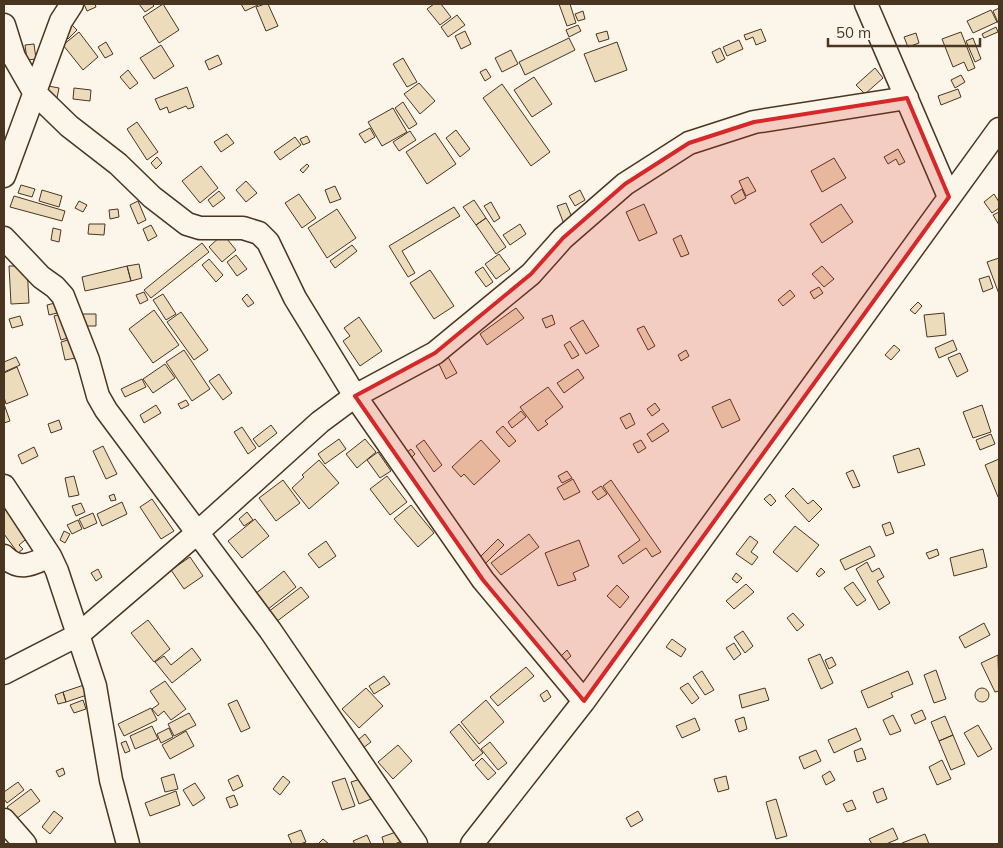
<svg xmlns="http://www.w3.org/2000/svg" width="1003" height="848" font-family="Mulish,sans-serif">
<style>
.building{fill:#ecdcbc;stroke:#4a3520}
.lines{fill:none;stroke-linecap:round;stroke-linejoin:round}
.minor-casing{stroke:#4a3520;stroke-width:25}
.minor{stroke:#fbf6e9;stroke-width:22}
.marked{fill:#d62828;fill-opacity:0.2;stroke:#d62828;stroke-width:4;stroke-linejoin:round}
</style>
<rect width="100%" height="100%" fill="#fbf6e9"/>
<path class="building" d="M84 4H95L96 7 87 11Z
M139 4H152L154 6 145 12Z
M163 4 179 30 159 43 143 17Z
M241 4H257L258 5 245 11Z
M265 4H268L278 26 266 31 256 7Z
M434 4H441L451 17 440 25 427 9Z
M559 4H570L576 23 567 26Z
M999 8V25L993 11Z
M991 10 997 22 973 33 967 21Z
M583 11 585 19 578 21 575 14Z
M457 15 465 25 448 37 441 27Z
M70 23 77 30 68 39 61 32Z
M578 25 581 31 569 37 566 30Z
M996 27 998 32 984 38 982 34Z
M761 29 766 41 756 45 753 37 746 40 744 35Z
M465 31 471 44 461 49 455 36Z
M607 31 609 39 599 42 596 34Z
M79 32 98 57 83 70 63 45Z
M961 32 975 68 968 71 964 62 953 67 942 39Z
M916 33 919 43 908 47 904 37Z
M569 38 575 50 525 75 519 62Z
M973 38 981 59 975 62 966 41Z
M739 40 743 49 727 56 723 47Z
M106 42 113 54 105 58 98 47Z
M617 42 627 70 595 82 584 54Z
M34 44 36 59 27 60 25 45Z
M161 45 174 66 154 79 140 58Z
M720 48 725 59 717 63 712 52Z
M511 50 518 64 502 72 495 58Z
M218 55 222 64 209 70 205 61Z
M403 58 417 82 407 87 393 64Z
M875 68 883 78 865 94 856 85Z
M486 69 491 77 485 81 480 72Z
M128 70 138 83 130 89 120 77Z
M961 75 965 82 955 88 951 80Z
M534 77 552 104 532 117 514 90Z
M419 83 435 101 420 114 404 94Z
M502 84 550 152 531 166 483 98Z
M48 86 59 88 57 98 46 96Z
M187 87 194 107 188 109 186 106 169 113 167 107 160 110 155 99Z
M74 88 91 90 90 101 73 99Z
M958 89 961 97 941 105 938 96Z
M403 102 417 124 409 129 395 108Z
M393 108 407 132 382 146 368 122Z
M137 122 158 152 147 160 127 129Z
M370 128 375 137 365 143 359 134Z
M456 130 470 149 460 157 446 138Z
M410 131 416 140 399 151 393 142Z
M435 133 456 164 427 184 406 152Z
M227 134 234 143 221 152 214 142Z
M307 136 310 142 303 145 300 139Z
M295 137 301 145 280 160 274 152Z
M898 149 905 162 899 165 896 159 888 164 884 157Z
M157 157 162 163 156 169 151 163Z
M834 158 846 178 822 192 811 171Z
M307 164 309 166 303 173 300 170Z
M201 166 218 188 200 203 182 181Z
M748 177 756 191 746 196 739 181Z
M246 181 257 193 246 202 236 190Z
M21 185 35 189 32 197 18 193Z
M335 186 341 199 330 203 325 190Z
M742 189 746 198 735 204 731 196Z
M42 190 62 196 59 207 39 201Z
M580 190 585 200 575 206 569 196Z
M219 191 225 198 213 207 208 200Z
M299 194 316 218 302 228 285 203Z
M994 194 999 202V208L992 213 984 202Z
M14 196 65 211 62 221 10 207Z
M474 200 486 218 476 225 463 207Z
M79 201 87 205 83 212 75 208Z
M138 201 146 220 138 224 130 205Z
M491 202 500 218 494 222 484 206Z
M566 203 573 220 564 224 557 206Z
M644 204 657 233 639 241 626 212Z
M841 204 853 222 822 243 810 224Z
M454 207 460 216 402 251 415 273 408 277 389 246Z
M118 209 119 217 110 219 109 210Z
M337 209 356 238 327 258 308 228Z
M999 212V225L993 215Z
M486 218 506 247 496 254 476 225Z
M89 224H105L104 235 88 234Z
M520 224 526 234 510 245 503 235Z
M151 225 157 236 148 241 143 229Z
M53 228 61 230 59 242 51 240Z
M223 234 236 250 222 262 209 247Z
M681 235 689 254 681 257 673 239Z
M202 243 209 252 151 298 144 290Z
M352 245 357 251 335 268 330 261Z
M499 254 510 269 496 279 485 264Z
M236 255 247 269 237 276 227 262Z
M999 258V294L987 262Z
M209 259 223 275 216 282 202 265Z
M139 264 142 278 131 281 127 266Z
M9 266H27L29 303 11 304Z
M127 266 131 281 85 291 82 277Z
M822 266 834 279 824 287 812 274Z
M483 267 493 282 486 287 475 272Z
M430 270 454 306 434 319 410 283Z
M989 276 993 288 983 292 979 279Z
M819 287 823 293 814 299 810 292Z
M790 290 795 296 783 306 778 300Z
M144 292 148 300 140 304 136 295Z
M163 294 176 314 166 320 153 300Z
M247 294 254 303 248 307 242 299Z
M63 301 65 311 49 315 47 305Z
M918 302 922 306 915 314 910 310Z
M516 308 524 318 487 345 480 334Z
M154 310 179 345 153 363 129 329Z
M181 312 208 350 194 360 167 322Z
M64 313 71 337 61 340 54 316Z
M944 313 946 335 927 337 924 315Z
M80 314H96V326H80Z
M552 315 555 324 546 328 542 319Z
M20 316 23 325 12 328 9 319Z
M359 317 382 351 360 366 343 341 350 336 344 328Z
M583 320 599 346 586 354 570 328Z
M644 326 655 346 648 350 637 329Z
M71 339 76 358 65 360 61 342Z
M953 340 957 350 939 358 935 348Z
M570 341 579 355 572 359 564 345Z
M894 345 900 350 891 360 885 355Z
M184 350 210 389 192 401 166 362Z
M686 350 689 356 681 361 678 355Z
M960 353 968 371 957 377 948 358Z
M16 357 20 365 4 372V362Z
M448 357 457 373 446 379 438 362Z
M165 364 175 378 153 393 143 379Z
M17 367 28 395 6 404 4 397V373Z
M578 369 584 378 564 393 557 383Z
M219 374 232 393 223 400 209 381Z
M142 379 146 387 125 397 121 389Z
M548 387 563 407 545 421 548 424 538 431 520 407Z
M730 399 740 420 722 428 712 407Z
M186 400 189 405 181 409 178 404Z
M655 403 660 410 652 416 647 409Z
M4 404 10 421 4 423Z
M156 405 161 413 144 423 140 415Z
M982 405 991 432 973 438 963 412Z
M521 411 526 417 512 428 508 422Z
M630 413 635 424 626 429 620 418Z
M59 420 62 429 51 433 48 424Z
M663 423 669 431 652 442 647 434Z
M271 425 277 433 259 447 253 439Z
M503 426 516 441 509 447 496 432Z
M242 427 256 448 248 454 234 432Z
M991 434 995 444 980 450 976 440Z
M339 439 346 449 325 464 318 454Z
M365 439 376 452 357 468 346 454Z
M424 440 442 465 434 472 416 446Z
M481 440 500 461 474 485 464 474 461 477 452 467Z
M641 440 646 448 638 453 633 444Z
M103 446 117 474 106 479 93 451Z
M34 447 38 456 22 464 18 455Z
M919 448 925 465 898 473 893 456Z
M411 449 415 454 410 459 406 453Z
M378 452 391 471 380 478 367 460Z
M999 459V497H998L985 465Z
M319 460 339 483 309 509 292 488 304 477 302 475Z
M853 470 860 486 853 488 846 473Z
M567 471 572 478 562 483 558 476Z
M74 476 79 495 69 497 65 478Z
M387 476 407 502 390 515 370 489Z
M573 479 580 492 564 500 557 488Z
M283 480 300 503 276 521 259 498Z
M611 480 661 552 652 557 646 548 623 564 618 556 640 540 603 486Z
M601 486 607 494 598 500 592 492Z
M793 488 808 504 813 500 822 509 809 522 785 496Z
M114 494 116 500 111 501 109 496Z
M770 494 776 501 771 506 764 499Z
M152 499 174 531 161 539 140 507Z
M4 501 30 536 19 545 23 549 18 553 4 534Z
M122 502 127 514 102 526 97 514Z
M81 503 85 512 76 516 72 506Z
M411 505 434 533 418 547 394 519Z
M247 512 253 520 244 526 239 519Z
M93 513 97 523 84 529 79 519Z
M255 519 269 536 242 558 228 541Z
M78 520 82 529 72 534 67 525Z
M890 522 894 533 886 536 882 525Z
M795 526 819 545 797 572 773 552Z
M64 531 70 534 65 543 60 540Z
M529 534 539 547 501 575 491 563Z
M750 536 758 542 751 552 758 557 752 565 736 554Z
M498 539 504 545 485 564 479 558Z
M579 540 589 566 573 573 576 580 558 586 545 553Z
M326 541 336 556 319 568 308 554Z
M870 546 875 556 845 570 840 560Z
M937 549 939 555 929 559 926 553Z
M983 549 987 567 954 576 950 558Z
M190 557 203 576 184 589 171 570Z
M867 562 872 572 879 568 884 577 877 581 890 603 879 610 856 569Z
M821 568 825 572 819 577 816 574Z
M98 569 102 577 96 581 91 573Z
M284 571 296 587 267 610 255 594Z
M736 573 742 578 737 583 732 579Z
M853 582 866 600 857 606 844 588Z
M746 584 754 592 734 609 726 601Z
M617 585 629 597 620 608 607 596Z
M301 587 309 597 276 622 268 612Z
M793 613 804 625 797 631 787 618Z
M148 620 170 649 154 662 131 633Z
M984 623 990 635 965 648 959 637Z
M743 631 753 646 745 653 734 637Z
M672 639 686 649 681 657 666 647Z
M734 643 741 654 734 660 726 648Z
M192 648 201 660 172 683 155 662 164 656 171 665Z
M567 650 571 656 563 663 559 658Z
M820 654 833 683 821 689 808 659Z
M998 655 999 691 995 692 981 663Z
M832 657 836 665 829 669 825 660Z
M526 667 534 676 498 706 490 697Z
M936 670 946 699 934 703 924 675Z
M702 671 714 690 705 695 693 677Z
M908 671 913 684 891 693 893 697 868 708 861 691Z
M384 676 390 684 374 694 369 686Z
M165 681 186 709 171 720 164 711 158 716 152 709 159 704 150 691Z
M688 683 699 698 692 704 680 688Z
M84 685 87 695 66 702 63 692Z
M366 688 383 706 359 728 342 709Z
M765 688 769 700 742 708 739 695Z
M975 695a7 7 0 1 1 14 0a7 7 0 1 1-14 0Z
M547 690 551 697 544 702 540 695Z
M63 692 66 702 58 704 55 695Z
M83 700 86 709 74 713 70 705Z
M237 700 250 728 241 732 228 704Z
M486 700 504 722 479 744 461 722Z
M151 708 157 720 124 736 118 724Z
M922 710 926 719 915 724 911 715Z
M189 713 196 725 174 736 168 724Z
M893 715 901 731 890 735 883 720Z
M945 716 953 735 939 741 931 722Z
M744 717 747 729 739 732 735 720Z
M695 718 700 730 682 738 676 726Z
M459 724 483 753 473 761 450 732Z
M978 725 992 749 978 757 964 733Z
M152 726 158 739 135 749 130 736Z
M169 728 173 737 161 743 157 734Z
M856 728 861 740 834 753 828 740Z
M186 731 194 746 170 759 162 745Z
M365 734 371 742 363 748 358 740Z
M953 735 965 764 951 770 939 741Z
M126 741 130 751 125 753 121 743Z
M490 742 507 763 498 770 481 749Z
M398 745 412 761 393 779 378 762Z
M862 748 866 759 857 762 854 751Z
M816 750 821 761 804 769 799 757Z
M482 758 496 773 488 780 475 765Z
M942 760 951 779 937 785 929 767Z
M63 768 65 774 59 777 56 771Z
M830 771 835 780 826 785 822 776Z
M174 774 178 789 165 792 161 778Z
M238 775 243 786 233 791 228 780Z
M283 776 290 782 280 795 273 789Z
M726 776 729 789 718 792 714 779Z
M345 778 355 806 342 810 332 782Z
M364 778 371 799 359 804 351 782Z
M18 782 24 790 7 803 4 799V792Z
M195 783 205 798 193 806 183 790Z
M883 788 887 799 877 803 873 792Z
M31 789 40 801 16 819 7 807Z
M176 791 180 805 150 816 145 803Z
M234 795 238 805 230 808 226 798Z
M776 799 787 836 776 839 766 802Z
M852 800 856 809 847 812 843 804Z
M54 811 63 818 50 834 42 827Z
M638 811 643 820 631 827 626 818Z
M893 828 898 839 886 844H872L869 839Z
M301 830 306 842 300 844H292L288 835Z
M396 832 400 842 394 844H384L382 837Z
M925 834 929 844H903L902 843Z
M367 835 371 844H355L353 841Z
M323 839 329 844H318Z"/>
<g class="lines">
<g class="minor-casing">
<path id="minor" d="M866 4 949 197
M4 25 14 57 34 92 69 126 118 164 152 197 187 224 200 228H243L259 233 268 242 295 298 355 396 483 580 584 701
M4 176 61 21 72 4
M4 238 41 277 55 287 63 296 88 360 98 396 106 410 270 630 416 844
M4 486 50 556 57 571 95 686 111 780 128 844
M4 556C20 572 32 564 50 556
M4 673 78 635 197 533 320 422 355 396 435 353 531 274 563 238 625 184 689 143 754 122 907 98
M4 820 25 844
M472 844 584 701 999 129"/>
</g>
<use href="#minor" class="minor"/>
</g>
<path class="marked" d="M907 98 949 197 584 701 483 580 355 396 435 353 531 274 563 238 625 184 689 143 754 122Z"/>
<rect width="1003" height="848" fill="none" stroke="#4a3520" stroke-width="10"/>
<path d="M828 38v8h152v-8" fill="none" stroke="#4a3520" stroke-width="2.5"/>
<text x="836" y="38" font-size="15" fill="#4a3520" stroke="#fbf6e9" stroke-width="4" paint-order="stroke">50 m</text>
</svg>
